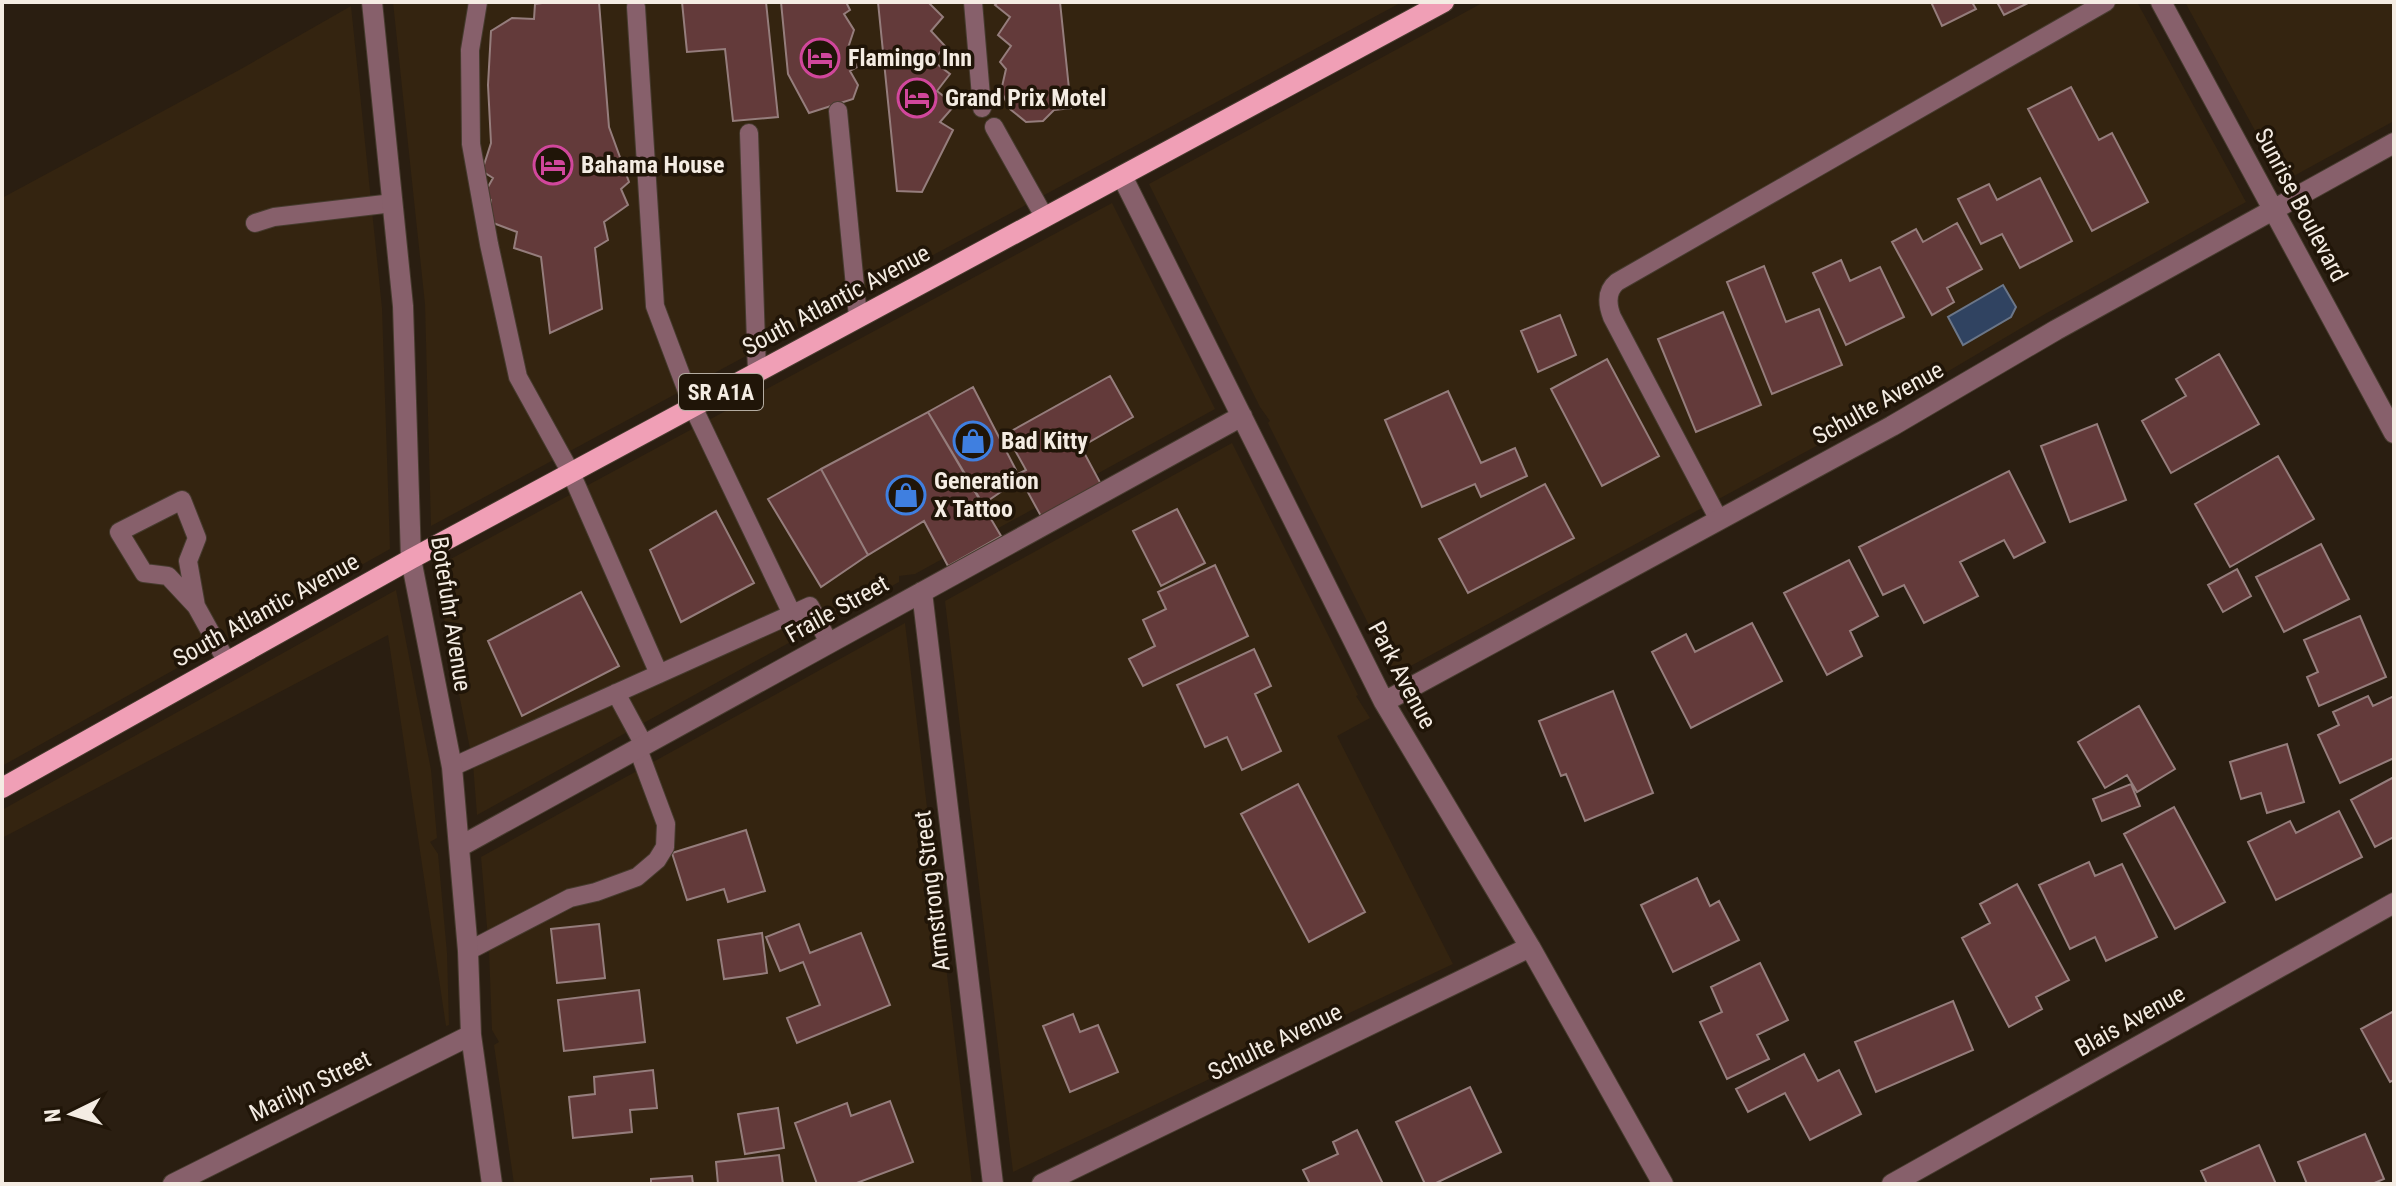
<svg xmlns="http://www.w3.org/2000/svg" width="2396" height="1186" font-family="'Roboto Condensed',sans-serif">
<style>
.built{fill:#342410}
.water{fill:#304361;stroke:#6b7688;stroke-width:2}
.building{fill:#633a3a;stroke:#957d7c;stroke-width:2}
.lines{fill:none;stroke-linecap:round;stroke-linejoin:round}
.service-casing{stroke:#463b2e;stroke-width:20}
.minor-casing{stroke:#463b2e;stroke-width:22}
.primary-casing{stroke:#463b2e;stroke-width:22}
.service{stroke:#87606b;stroke-width:18}
.minor{stroke:#87606b;stroke-width:20}
.primary{stroke:#f09fb6;stroke-width:20}
.labels{text-anchor:middle;stroke-width:7;stroke-linejoin:round;paint-order:stroke}
.shield{fill:#201508;stroke:#b4aca1;stroke-width:2}
.shield-label{font-size:22px;font-weight:bold;fill:#f4ece3}
.poi-label{font-size:24px;font-weight:bold;fill:#f4ece3;stroke:#201508;text-anchor:start}
.street-label{font-size:24px;fill:#f4ece3;stroke:#201508}
</style>
<rect width="100%" height="100%" fill="#2a1e11"/>
<path class="built" d="M393 2H1402L431 526 425 304Z
M1484 2H2137L2246 202 2045 314 1881 411 1394 675 1268 423 1270 421 1260 407 1149 184Z
M2185 2H2394V121L2283 182Z
M351 6 382 308 390 549 2 766V198L241 69Z
M1112 203 1215 409 915 574 899 576V582L477 815 473 764 434 568Z
M1232 443 1358 695 1356 696 1370 718 1337 736 1453 964 1013 1172 945 601Z
M396 590 431 770 437 838 430 842 438 854 447 953 449 1025 446 1026 388 635 2 838V810Z
M905 623 972 1184H514L494 1045 499 1042 492 1030 489 950 481 857Z"/>
<path class="water" d="M2003 285 2016 307 2011 317 1963 345 1948 317Z"/>
<path class="building" d="M549 2H599L609 127 629 182 621 189 628 205 604 222 608 240 595 248 602 309 550 333 541 257 514 248 517 232 488 221 491 200 484 194 493 178 482 171 491 143 488 85 491 31 512 18 534 19 535 4Z
M682 2H766L778 117 733 121 725 49 687 52Z
M781 2H846L850 10 844 14 854 30 848 48 857 67 850 71 858 85 853 99 809 113 788 74Z
M878 2H928L943 17 931 31 945 46 933 61 950 74 937 91 955 105 940 122 953 130 922 192 897 191Z
M998 2H1060L1071 108 1054 110 1043 121 1026 122 1010 109 1001 91 1006 69 1000 62 1011 46 998 35 1010 17 995 5Z
M1931 2H1972L1976 9 1942 26Z
M1997 2H2030L2004 15Z
M2071 87 2099 140 2112 133 2148 202 2092 231 2028 109Z
M2040 178 2072 241 2020 268 2002 234 1981 244 1958 199 1989 184 1997 200Z
M1957 223 1982 269 1947 288 1954 302 1932 315 1892 242 1916 229 1923 242Z
M1841 260 1850 281 1880 267 1904 317 1846 345 1813 273Z
M1764 266 1786 322 1819 309 1842 365 1772 394 1727 282Z
M1723 312 1761 405 1696 432 1658 339Z
M1560 315 1576 355 1538 372 1521 331Z
M2219 354 2259 424 2171 473 2142 421 2186 396 2176 379Z
M1607 359 1659 456 1602 486 1551 389Z
M1110 376 1133 417 1081 447 1102 486 1042 518 1018 474 1026 470 1006 434Z
M973 387 1016 470 1005 475 1011 485 983 504 928 412Z
M1448 391 1481 463 1515 448 1527 476 1481 497 1475 484 1422 507 1385 420Z
M928 412 1001 536 948 566 924 521 868 555 821 469Z
M2097 424 2126 500 2070 522 2041 446Z
M2278 456 2314 519 2230 567 2195 504Z
M821 469 868 555 821 587 768 499Z
M2009 471 2045 542 2014 558 2004 540 1960 562 1978 596 1924 623 1904 585 1883 595 1859 547Z
M1545 484 1574 538 1468 593 1439 539Z
M1177 509 1205 563 1161 586 1133 531Z
M716 511 754 583 681 622 650 550Z
M2321 544 2349 599 2284 632 2256 577Z
M1849 560 1878 616 1850 631 1862 656 1827 675 1784 593Z
M1215 565 1248 636 1143 686 1129 659 1155 646 1143 620 1166 609 1158 592Z
M2237 569 2251 596 2223 612 2208 585Z
M581 592 619 666 522 716 488 641Z
M2360 616 2386 677 2319 706 2307 677 2318 672 2304 640Z
M1752 623 1782 681 1691 728 1652 652 1686 634 1695 652Z
M1254 649 1271 686 1255 694 1281 751 1242 770 1227 737 1205 747 1177 685Z
M1613 691 1653 793 1585 821 1566 774 1561 776 1539 721Z
M2368 696 2373 706 2394 696V758L2340 783 2318 735 2339 725 2333 712Z
M2139 706 2175 769 2137 792 2127 775 2105 788 2078 742Z
M2287 744 2304 802 2267 813 2261 793 2241 799 2230 762Z
M2394 777V837L2375 847 2351 800Z
M1298 784 1365 912 1309 942 1241 814Z
M2131 784 2140 806 2102 821 2093 799Z
M2174 807 2225 902 2175 929 2124 834Z
M2339 811 2362 857 2276 900 2248 842 2290 821 2296 833Z
M746 830 765 891 728 902 724 889 687 900 672 853Z
M2089 862 2095 876 2122 864 2157 937 2106 961 2095 937 2070 949 2039 885Z
M1697 878 1710 906 1719 901 1739 940 1673 972 1641 905Z
M2017 884 2069 980 2036 997 2042 1009 2009 1027 1962 938 1990 923 1980 904Z
M599 924 605 978 557 983 551 929Z
M799 924 810 953 861 933 890 1005 797 1043 787 1018 820 1005 803 962 780 971 766 937Z
M762 933 767 973 724 979 718 940Z
M1760 963 1788 1020 1757 1035 1769 1059 1727 1079 1700 1022 1722 1012 1711 987Z
M639 990 645 1042 564 1051 558 1000Z
M1953 1001 1973 1050 1876 1092 1855 1042Z
M2394 1011V1080L2390 1082 2361 1029Z
M1073 1014 1080 1032 1098 1025 1118 1072 1070 1092 1043 1026Z
M1804 1054 1818 1081 1839 1070 1861 1114 1810 1140 1785 1093 1748 1112 1736 1089Z
M653 1070 657 1108 630 1110 632 1132 573 1138 569 1097 595 1094 594 1077Z
M1470 1087 1501 1152 1434 1184H1425L1396 1122Z
M890 1101 913 1162 854 1184H817L795 1123 847 1103 851 1116Z
M778 1108 784 1148 745 1154 738 1114Z
M1357 1130 1383 1184H1310L1303 1170 1338 1154 1333 1142Z
M2365 1134 2384 1179 2372 1184H2307L2298 1162Z
M2259 1145 2276 1184H2207L2201 1171Z
M779 1155 783 1184H718L716 1162Z
M692 1176 693 1184H651V1179Z"/>
<g class="lines">
<g class="service-casing">
<path id="service" d="M478 2 470 50 471 144 489 244 518 377 571 473 659 674
M973 2 982 108
M636 7 655 306 693 407 792 614
M838 111 858 317
M994 127 1045 218
M749 133 757 372
M255 223 274 217 393 203
M1719 520 1612 317C1607 304 1606 291 1617 282L2106 2
M196 606 188 561 197 538 182 500 119 532 144 573 168 576 196 606 227 662
M616 693 644 745
M452 767 810 606 829 643
M468 951 570 898 596 892 637 877 657 860 665 847 666 824 638 749"/>
</g>
<g class="minor-casing">
<path id="minor" d="M372 2 403 306 411 559 452 767 468 951 471 1035 492 1184
M2161 2 2394 433
M1122 176 1384 702 1530 947 1663 1184
M922 592 993 1184
M1384 702 1892 426 2056 330 2394 143
M459 847 1242 416
M173 1184 471 1035
M1042 1184 1530 947
M1892 1184 2394 903"/>
</g>
<g class="primary-casing">
<path id="primary" d="M2 788 411 559 1444 2"/>
</g>
<use href="#service" class="service"/>
<use href="#minor" class="minor"/>
<use href="#primary" class="primary"/>
</g>
<defs>
<g id="hotel-ring" transform="scale(2)"><circle r="9.5" fill="#201508" stroke="#d1479c" stroke-width="1.5"/><path d="M-6-4.5h1.5V1H6V5H4.5V3h-9V5H-6ZM-4 0a1.8 1.8 0 1 1 3.6 0ZM.5 0V-2.5h3Q6-2.5 6 0Z" fill="#d1479c"/></g>
<g id="shop-ring" transform="scale(2)"><circle r="9.5" fill="#201508" stroke="#3f7fe0" stroke-width="1.5"/><path d="M-5-2.5h2.3a2.7 3.5 0 0 1 5.4 0H5L5.5 6h-11ZM-1.5-2.5h3a1.5 2.3 0 0 0-3 0Z" fill="#3f7fe0"/></g>
</defs>
<g fill-rule="evenodd">
<use href="#hotel-ring" x="820" y="58"/>
<use href="#hotel-ring" x="917" y="98"/>
<use href="#hotel-ring" x="553" y="165"/>
<use href="#shop-ring" x="973" y="441"/>
<use href="#shop-ring" x="906" y="495"/>
</g>
<g class="labels">
<rect class="shield" x="679" y="374" width="84" height="36" rx="6"/>
<g class="shield-label">
<text x="721" y="400">SR A1A</text>
</g>
<g class="poi-label">
<text x="848" y="66">Flamingo Inn</text>
<text x="945" y="106">Grand Prix Motel</text>
<text x="581" y="173">Bahama House</text>
<text x="1001" y="449">Bad Kitty</text>
<text x="934" y="489">Generation<tspan x="934" dy="28">X Tattoo</tspan></text>
</g>
<g class="street-label">
<text transform="translate(2301 205) rotate(62)" y="8">Sunrise Boulevard</text>
<text transform="translate(836 300) rotate(-28)" y="8">South Atlantic Avenue</text>
<text transform="translate(1878 403) rotate(-29)" y="8">Schulte Avenue</text>
<text transform="translate(837 609) rotate(-29)" y="8">Fraile Street</text>
<text transform="translate(266 610) rotate(-29)" y="8">South Atlantic Avenue</text>
<text transform="translate(451 614) rotate(81)" y="8">Botefuhr Avenue</text>
<text transform="translate(1402 675) rotate(62)" y="8">Park Avenue</text>
<text transform="translate(932 891) rotate(-97)" y="8">Armstrong Street</text>
<text transform="translate(2130 1021) rotate(-29)" y="8">Blais Avenue</text>
<text transform="translate(1275 1042) rotate(-26)" y="8">Schulte Avenue</text>
<text transform="translate(310 1086) rotate(-26)" y="8">Marilyn Street</text>
</g>
</g>
<rect width="2396" height="1186" fill="none" stroke="#f4ece3" stroke-width="8"/>
<g transform="translate(72 1114) rotate(265)" stroke="#201508" stroke-width="6" paint-order="stroke">
<path d="M0-6L14 30L0 20L-14 30Z" fill="#f4ece3"/>
<text y="-12" font-size="22" font-weight="bold" text-anchor="middle" fill="#f4ece3">N</text>
</g>
</svg>
